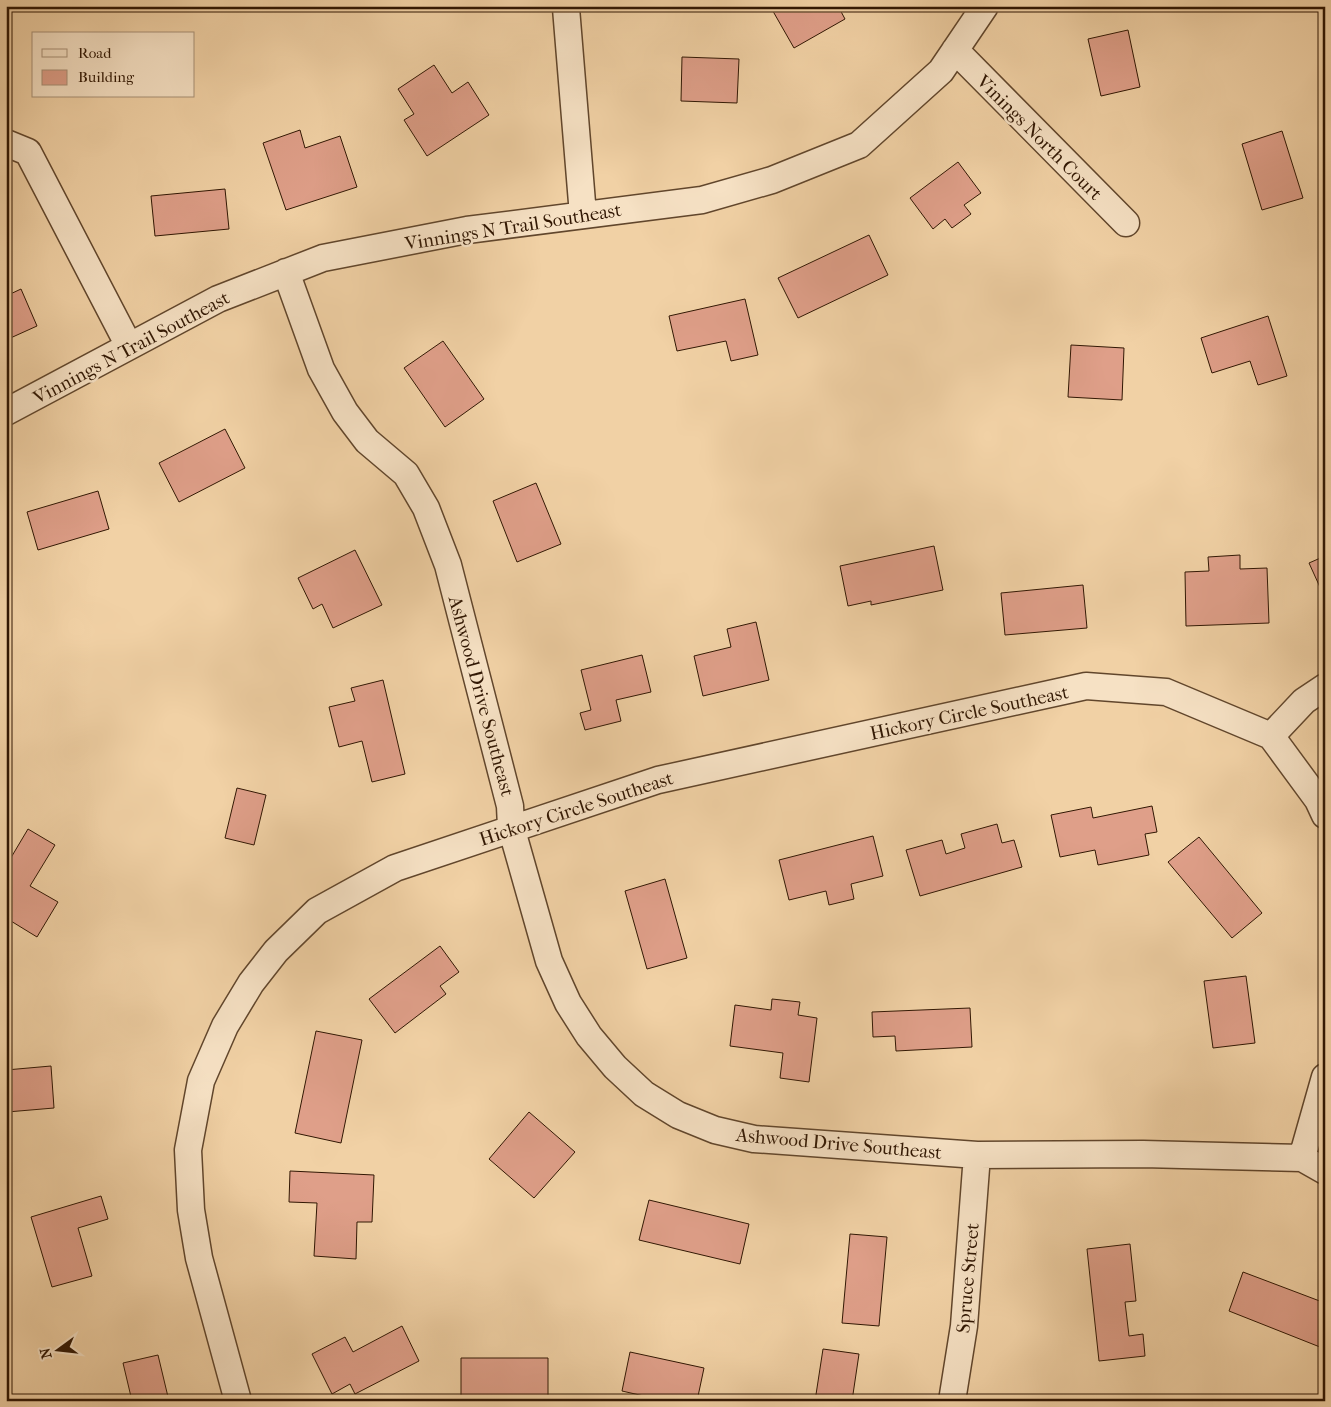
<svg xmlns="http://www.w3.org/2000/svg" width="1331" height="1407" font-family="'IM FELL French Canon',serif">
<style>
.building{fill:#df9f89;stroke:#311703}
.lines{fill:none;stroke-linecap:round;stroke-linejoin:round}
.minor-casing{stroke:#61462c;stroke-width:29}
.minor{stroke:#f6e1c4;stroke-width:26}
.labels{text-anchor:middle;stroke-width:5;stroke-linejoin:round;paint-order:stroke}
.street-label{font-size:19px;fill:#311703;stroke:#f6e1c4}
</style>
<rect width="100%" height="100%" fill="#f1d1a5"/>
<filter id="stains"><feTurbulence type="fractalNoise" baseFrequency=".004" numOctaves="4"/><feColorMatrix values="0 0 0 0 .2 0 0 0 0 .09 0 0 0 0 .02 0 0 0 .5 -.17"/></filter>
<radialGradient id="worn" r=".72"><stop offset=".6" stop-color="#630" stop-opacity="0"/><stop offset="1" stop-color="#630" stop-opacity=".3"/></radialGradient>
<path class="building" d="M770 6H838L845 19 794 48Z
M1128 30 1140 87 1101 96 1088 39Z
M682 57 739 59 737 103 681 101Z
M434 65 452 93 468 82 489 115 427 156 404 120 414 114 398 89Z
M300 130 305 148 340 136 357 187 286 210 263 143Z
M1282 131 1303 198 1262 210 1242 144Z
M958 162 981 193 964 205 971 214 952 228 945 219 933 229 910 198Z
M225 189 229 229 155 236 151 196Z
M869 235 888 275 798 318 778 278Z
M21 289 37 326 6 340V296Z
M745 299 758 355 731 361 726 341 677 351 669 316Z
M1268 316 1287 376 1258 385 1250 361 1212 373 1201 338Z
M443 341 484 399 445 427 404 368Z
M1071 345 1124 348 1122 400 1068 397Z
M225 429 245 468 179 502 159 463Z
M536 483 561 544 517 562 493 501Z
M98 491 109 529 38 550 27 512Z
M934 546 943 590 871 605V601L848 606 840 566Z
M355 550 382 605 333 628 322 604 313 609 298 578Z
M1240 555V569L1267 568 1269 623 1186 626 1185 572 1209 571 1208 557Z
M1325 556V596H1324L1309 563Z
M1083 585 1087 628 1005 635 1001 593Z
M756 622 769 680 703 696 694 656 731 647 727 629Z
M642 655 651 692 616 700 621 721 585 730 580 713 591 710 581 670Z
M383 680 405 774 372 782 362 741 339 747 329 707 355 701 351 688Z
M237 788 266 795 254 845 225 838Z
M1152 806 1157 832 1145 834 1149 855 1098 865 1095 850 1060 857 1051 815 1091 807 1093 818Z
M997 824 1002 843 1014 840 1022 867 920 896 906 850 942 840 946 854 965 848 961 834Z
M28 829 55 845 30 886 58 902 37 937 6 918V866Z
M873 836 883 876 851 884 854 899 829 905 826 891 789 900 779 860Z
M1199 837 1262 913 1232 938 1168 862Z
M665 879 687 958 647 969 625 891Z
M440 946 459 972 440 986 446 994 395 1033 369 999Z
M1246 976 1255 1043 1213 1048 1204 981Z
M772 999 800 1002 798 1015 817 1018 809 1082 780 1078 783 1053 730 1046 735 1005 771 1010Z
M970 1008 972 1047 896 1051 895 1036 873 1037 872 1012Z
M316 1031 362 1040 341 1143 295 1133Z
M51 1066 54 1108 7 1112 6 1070Z
M529 1112 575 1152 534 1198 489 1159Z
M290 1171 374 1175 372 1222H357L356 1259 314 1256 317 1203 289 1202Z
M101 1196 108 1219 78 1228 92 1276 52 1287 31 1217Z
M649 1200 749 1224 740 1264 639 1240Z
M850 1234 887 1237 879 1326 842 1323Z
M1130 1244 1136 1301 1125 1302 1129 1336 1143 1334 1145 1356 1099 1361 1087 1249Z
M1243 1272 1325 1303V1349L1229 1311Z
M402 1326 419 1361 355 1394 350 1384 332 1394 312 1354 345 1337 353 1352Z
M823 1349 859 1354 852 1401H815Z
M630 1352 704 1368 697 1401H666L622 1391Z
M158 1355 169 1401H132L123 1363Z
M461 1358H548V1401L461 1400Z"/>
<g class="lines">
<g class="minor-casing">
<path id="minor" d="M566 8 583 215
M955 50 1126 223
M6 143 28 152 129 346
M286 272 321 369 345 412 367 441 406 474 426 508 448 565 510 806 511 827 549 961 568 1003 589 1036 615 1067 644 1094 678 1115 715 1130 754 1139 977 1155 1143 1154 1302 1158 1325 1171
M6 412 218 299 323 258 467 230 702 200 772 180 859 145 941 71 985 6
M1271 736 1304 701 1325 687
M1302 1158 1325 1077
M238 1401 199 1258 191 1210 188 1150 201 1081 225 1026 251 983 276 951 317 911 395 868 658 780 1086 686 1166 692 1271 736 1318 800 1325 815
M952 1401 964 1326 977 1155"/>
</g>
<use href="#minor" class="minor"/>
</g>
<g class="labels">
<g class="street-label">
<text transform="translate(1040 137) rotate(45)" y="7">Vinings North Court</text>
<text transform="translate(513 226) rotate(-9)" y="7">Vinnings N Trail Southeast</text>
<text transform="translate(131 347) rotate(-28)" y="7">Vinnings N Trail Southeast</text>
<text transform="translate(482 696) rotate(75)" y="7">Ashwood Drive Southeast</text>
<text transform="translate(969 712) rotate(-12)" y="7">Hickory Circle Southeast</text>
<text transform="translate(576 808) rotate(-18)" y="7">Hickory Circle Southeast</text>
<text transform="translate(839 1143) rotate(5)" y="7">Ashwood Drive Southeast</text>
<text transform="translate(967 1278) rotate(-85)" y="7">Spruce Street</text>
</g>
</g>
<rect width="1331" height="1407" fill="none" stroke="#f1d1a5" stroke-width="25"/>
<rect x="8" y="8" width="1316" height="1392" fill="none" stroke="#311703" stroke-width="2.5"/>
<rect x="12" y="12" width="1306" height="1382" fill="none" stroke="#311703"/>
<rect x="32" y="32" width="162" height="65" fill="#f6e1c4" stroke="#a79077"/>
<rect x="42" y="49" width="25" height="8" fill="#f6e1c4" stroke="#a79077"/>
<text x="78" y="58" font-size="15" fill="#311703">Road</text>
<rect x="42" y="70" width="25" height="15" fill="#df9f89" stroke="#a79077"/>
<text x="78" y="82" font-size="15" fill="#311703">Building</text>
<g transform="translate(58 1350) rotate(255)" stroke="#f6e1c4" stroke-width="4" paint-order="stroke">
<path d="M0-4L9 19L0 12L-9 19Z" fill="#311703"/>
<text y="-8" font-size="14" font-weight="bold" text-anchor="middle" fill="#311703">N</text>
</g>
<rect width="100%" height="100%" filter="url(#stains)"/>
<rect width="100%" height="100%" fill="url(#worn)"/>
</svg>
